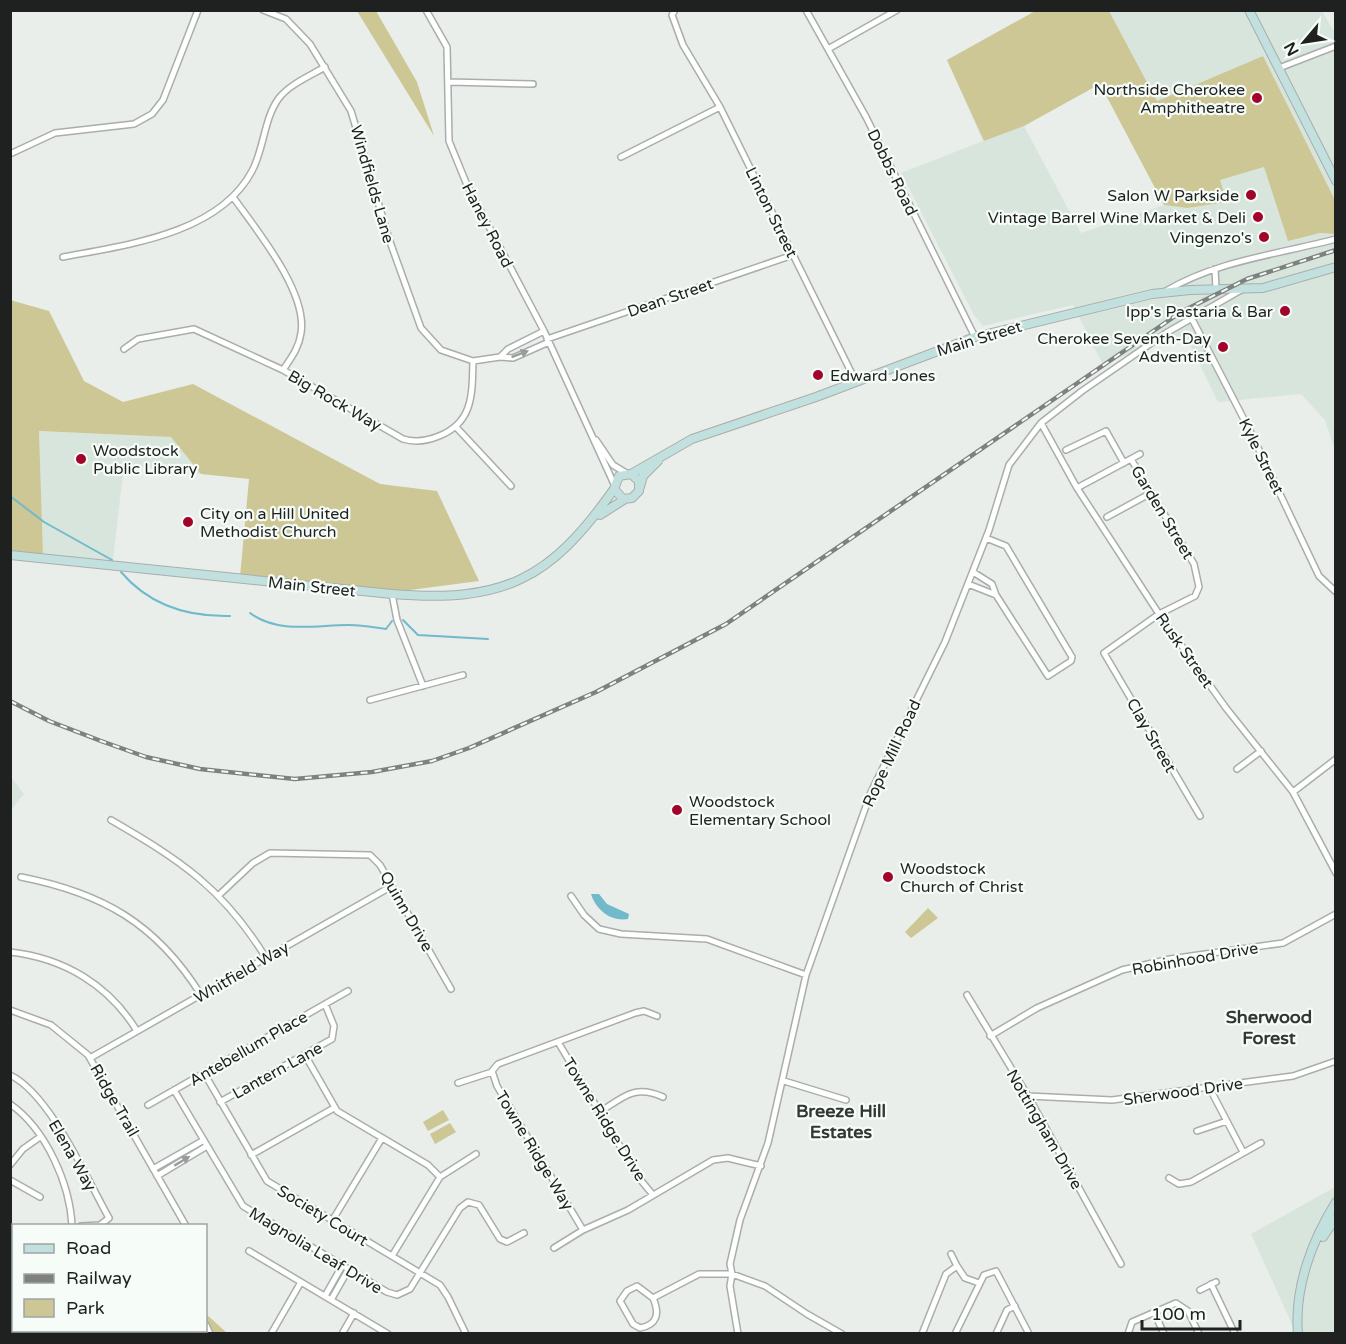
<svg xmlns="http://www.w3.org/2000/svg" width="1346" height="1344" font-family="'Varela Round',sans-serif">
<style>
.built{fill:#d8e5dd}
.green{fill:#ccc794}
.water{fill:#71b9cb}
.lines{fill:none;stroke-linecap:round;stroke-linejoin:round}
.stream{stroke:#71b9cb;stroke-width:2}
.street-casing{stroke:#a9aeab;stroke-width:8}
.secondary-casing{stroke:#a9aeab;stroke-width:10}
.street{stroke:#fff;stroke-width:5}
.secondary{stroke:#c2e0de;stroke-width:8}
.rail-casing{stroke:#7e817f;stroke-width:4.5}
.rail{stroke:#f6fcf8;stroke-width:2;stroke-dasharray:7;stroke-linecap:butt}
.oneway{fill:#9a9b9b}
.poi-dot{fill:#a2032b;stroke:#f6fcf8;stroke-width:2}
.labels{text-anchor:middle;stroke-width:4.5;stroke-linejoin:round;paint-order:stroke}
.poi-label{font-size:16px;fill:#1f2120;stroke:#f6fcf8;text-anchor:end}
.street-label{font-size:16px;fill:#1f2120;stroke:#f6fcf8}
.neighbourhood-label{font-size:18px;font-weight:bold;fill:#323734;stroke:#f6fcf8}
</style>
<rect width="100%" height="100%" fill="#e9eeeb"/>
<path class="built" d="M1036 11 948 60 984 141 1024 126 1081 233 1164 205 1187 208 1227 202 1220 180 1264 167 1288 240 1320 233 1335 234V451L1325 420 1301 394 1218 402 1186 336 1102 363 1073 305 983 326 974 315 901 173 983 141 947 60Z
M1109 11H1322L1335 33V200L1263 56 1157 101Z
M39 431 172 437 201 474 124 465 113 560 43 555Z
M11 777 24 794 11 810H10Z
M1335 1187V1333H1296L1251 1234Z"/>
<path class="green" d="M1037 10 1109 11 1157 101 1263 56 1335 200V234L1320 233 1288 241 1264 167 1220 180 1227 202 1187 208 1164 205 1100 84 1024 126 984 141 947 60Z
M357 11H376L417 82 434 136Z
M10 300 49 311 84 381 123 402 193 384 380 484 437 491 479 581 395 592 240 577 249 479 201 474 171 437 39 431 43 555 11 552Z
M928 908 938 918 911 938 905 932Z
M443 1110 449 1120 428 1131 423 1122Z
M450 1123 456 1132 435 1144 430 1134Z
M206 1314 227 1333 11 1334V1329L13 1328 14 1330H206Z"/>
<path class="water" d="M591 894H599L607 904 629 914 628 919C611 922 596 910 591 894Z"/>
<g class="lines">
<path class="stream" d="M10 496 44 522 112 560
M121 572C149 605 187 617 230 616
M250 613C278 634 316 625 348 625 360 625 373 627 386 629L392 621
M403 620 418 635 488 639"/>
<g class="street-casing">
<path id="street" d="M263 10 286 19 310 44 351 111 389 239 421 328 441 350 473 361 500 357
M426 10 447 47 449 141 467 185 544 331 614 484
M675 10 672 15 683 45 720 107 856 382
M806 10 866 117 975 337
M828 49 897 10
M1279 68 1336 46
M449 82 533 84
M10 154 55 133 134 124 152 114 163 100 198 10
M621 157 720 107
M233 197C255 228 308 292 301 333 299 348 291 358 283 370
M63 257C126 245 219 234 252 171 264 149 264 118 279 98 290 84 310 76 325 67
M1215 269 1216 289
M1166 291C1216 261 1279 254 1336 239
M1191 317 1250 431 1319 576 1336 592
M544 331 508 349 500 357 513 358 549 342
M547 339 793 255
M124 349 138 339 194 329 283 370 403 439C416 443 427 441 439 436 474 422 472 393 473 361
M1041 423 1077 488 1159 614 1226 708 1293 792 1336 873
M456 427 511 486
M596 440 613 465 626 473
M1066 450 1106 431 1124 463
M1131 459 1194 564 1199 587 1195 596 1159 614 1104 653 1200 816
M1077 488 1140 454
M1107 517 1151 493
M986 538 1006 546 1072 657 1071 661 1048 676 996 595
M968 584 996 595 992 584 973 572
M392 594 397 620 423 686
M370 700 463 675
M1237 769 1261 751
M1293 792 1336 759
M111 820C180 860 223 888 266 958
M21 877C102 893 156 923 201 995
M219 895 253 863 270 853 370 855 380 865 451 989
M571 896 584 915 599 929 621 934 707 939 806 975
M10 952C64 958 109 985 137 1031
M967 995 1028 1096 1121 1264
M10 1010 51 1025 88 1055 186 1226
M657 1016 644 1011 635 1013 498 1064 492 1071 497 1086 583 1230 628 1210 713 1160 728 1158 761 1166
M990 1036 1037 1008 1122 970 1170 959 1283 943 1336 914
M558 1042 639 1178 653 1195
M305 1055 337 1111 428 1165 440 1177
M90 1058 392 886
M204 1073 267 1181 440 1285 448 1297 466 1334
M10 1075C50 1094 87 1179 109 1218L100 1225 81 1226
M784 1081 846 1100
M458 1083 492 1072
M1209 1087 1243 1152
M174 1090 243 1206 387 1292 397 1295 410 1289 460 1208 468 1202 479 1205 500 1239 507 1242 524 1233
M1028 1096 1112 1100 1293 1076 1336 1061
M220 1102 332 1039 334 1026 325 1004
M10 1104C46 1129 70 1184 72 1226
M148 1105 348 991
M600 1112C623 1097 635 1084 663 1097
M1197 1131 1227 1121
M251 1155 334 1108
M10 1165 23 1149 40 1137
M153 1169 204 1140
M157 1176 207 1146
M1169 1178 1179 1184 1191 1182 1261 1143
M10 1180 40 1197
M332 1221 382 1138
M554 1248 583 1230
M249 1251 388 1334
M392 1256 440 1177 476 1154
M957 1266 965 1278 979 1283
M1211 1284 1235 1334
M1200 1290 1216 1282
M325 1296 342 1266
M653 1298C660 1314 657 1325 640 1328L633 1324 620 1301 627 1291 637 1286 653 1298 699 1274H732L765 1286 807 1314 842 1334
M331 1300 348 1270
M1154 1312 1164 1334
M206 1325 210 1334
M271 1334 301 1282
M342 1334 354 1313
M738 1334 730 1286 732 1274 730 1264 740 1220 768 1143 806 975 871 792 945 642 989 530 1009 465 1041 423 1082 391 1166 333 1241 290
M922 1334 946 1274 957 1266 951 1254
M955 1334 984 1275 996 1271 1029 1334
M996 1334 1007 1310 1015 1306
M1128 1334 1132 1322 1176 1303 1188 1311 1199 1334"/>
</g>
<g class="secondary-casing">
<path id="secondary" d="M1249 10 1336 181
M631 474 639 481V491L632 498 623 499 614 489 619 476 631 474 692 439 816 397 975 337 1152 294 1190 290 1263 288 1336 267
M640 487 643 476 658 461
M600 515 625 499
M10 555 392 594C504 603 550 580 614 489
M1323 1237 1336 1218
M1298 1334C1294 1288 1312 1240 1336 1202"/>
</g>
<use href="#street" class="street"/>
<use href="#secondary" class="secondary"/>
<g class="rail-casing">
<path id="rail" d="M10 701 49 721 101 741 146 757 200 769 295 779 372 772 432 761 469 748 596 692 726 624 1181 312 1247 279 1336 250"/>
</g>
<use href="#rail" class="rail"/>
</g>
<defs><path id="oneway-solid" d="M-6-.8H1V-3.2L6.5 0L1 3.2V.8H-6Z" transform="scale(1.5)"/></defs>
<g class="oneway">
<use href="#oneway-solid" transform="translate(520 354) rotate(-21)"/>
<use href="#oneway-solid" transform="translate(182 1161) rotate(-31)"/>
</g>
<g class="poi-dot">
<circle cx="1257" cy="98" r="6"/>
<circle cx="1251" cy="195" r="6"/>
<circle cx="1258" cy="217" r="6"/>
<circle cx="1264" cy="237" r="6"/>
<circle cx="1285" cy="311" r="6"/>
<circle cx="1223" cy="347" r="6"/>
<circle cx="818" cy="375" r="6"/>
<circle cx="81" cy="459" r="6"/>
<circle cx="188" cy="522" r="6"/>
<circle cx="677" cy="810" r="6"/>
<circle cx="888" cy="877" r="6"/>
</g>
<g class="labels">
<g class="poi-label">
<text x="1245" y="95">Northside Cherokee<tspan x="1245" dy="18">Amphitheatre</tspan></text>
<text x="1239" y="201">Salon W Parkside</text>
<text x="1246" y="223">Vintage Barrel Wine Market &amp; Deli</text>
<text x="1252" y="243">Vingenzo's</text>
<text x="1273" y="317">Ipp's Pastaria &amp; Bar</text>
<text x="1211" y="344">Cherokee Seventh-Day<tspan x="1211" dy="18">Adventist</tspan></text>
<text x="830" y="381" text-anchor="start">Edward Jones</text>
<text x="93" y="456" text-anchor="start">Woodstock<tspan x="93" dy="18">Public Library</tspan></text>
<text x="200" y="519" text-anchor="start">City on a Hill United<tspan x="200" dy="18">Methodist Church</tspan></text>
<text x="689" y="807" text-anchor="start">Woodstock<tspan x="689" dy="18">Elementary School</tspan></text>
<text x="900" y="874" text-anchor="start">Woodstock<tspan x="900" dy="18">Church of Christ</tspan></text>
</g>
<g class="street-label">
<text transform="translate(893 172) rotate(64)" y="6">Dobbs Road</text>
<text transform="translate(373 184) rotate(74)" y="6">Windfields Lane</text>
<text transform="translate(772 212) rotate(64)" y="6">Linton Street</text>
<text transform="translate(488 225) rotate(63)" y="6">Haney Road</text>
<text transform="translate(670 297) rotate(-19)" y="6">Dean Street</text>
<text transform="translate(979 338) rotate(-17)" y="6">Main Street</text>
<text transform="translate(335 400) rotate(30)" y="6">Big Rock Way</text>
<text transform="translate(1262 456) rotate(64)" y="6">Kyle Street</text>
<text transform="translate(1163 512) rotate(59)" y="6">Garden Street</text>
<text transform="translate(312 586) rotate(6)" y="6">Main Street</text>
<text transform="translate(1185 650) rotate(55)" y="6">Rusk Street</text>
<text transform="translate(1152 735) rotate(60)" y="6">Clay Street</text>
<text transform="translate(891 753) rotate(-65)" y="6">Rope Mill Road</text>
<text transform="translate(407 911) rotate(60)" y="6">Quinn Drive</text>
<text transform="translate(1195 958) rotate(-10)" y="6">Robinhood Drive</text>
<text transform="translate(241 972) rotate(-30)" y="6">Whitfield Way</text>
<text transform="translate(248 1048) rotate(-30)" y="6">Antebellum Place</text>
<text transform="translate(277 1070) rotate(-29)" y="6">Lantern Lane</text>
<text transform="translate(1183 1091) rotate(-8)" y="6">Sherwood Drive</text>
<text transform="translate(115 1100) rotate(60)" y="6">Ridge Trail</text>
<text transform="translate(605 1119) rotate(58)" y="6">Towne Ridge Drive</text>
<text transform="translate(1045 1129) rotate(60)" y="6">Nottingham Drive</text>
<text transform="translate(535 1150) rotate(59)" y="6">Towne Ridge Way</text>
<text transform="translate(73 1155) rotate(60)" y="6">Elena Way</text>
<text transform="translate(323 1215) rotate(31)" y="6">Society Court</text>
<text transform="translate(316 1250) rotate(31)" y="6">Magnolia Leaf Drive</text>
</g>
<g class="neighbourhood-label">
<text x="1269" y="1023">Sherwood<tspan x="1269" dy="21">Forest</tspan></text>
<text x="841" y="1117">Breeze Hill<tspan x="841" dy="21">Estates</tspan></text>
</g>
</g>
<rect width="1346" height="1344" fill="none" stroke="#1f2120" stroke-width="24"/>
<rect x="12" y="1224" width="195" height="108" fill="#f6fcf8" stroke="#a0a4a2" stroke-width="1.5"/>
<rect x="24" y="1244" width="30" height="9" fill="#c2e0de" stroke="#a0a4a2" stroke-width="1.5"/>
<text x="66" y="1254" font-size="18" fill="#1f2120">Road</text>
<rect x="24" y="1274" width="30" height="9" fill="#7e817f" stroke="#a0a4a2" stroke-width="1.5"/>
<text x="66" y="1284" font-size="18" fill="#1f2120">Railway</text>
<rect x="24" y="1299" width="30" height="18" fill="#ccc794" stroke="#a0a4a2" stroke-width="1.5"/>
<text x="66" y="1314" font-size="18" fill="#1f2120">Park</text>
<g transform="translate(1304 42) rotate(241)" stroke="#f6fcf8" stroke-width="4.5" paint-order="stroke">
<path d="M0-4.5L10 22L0 15L-10 22Z" fill="#1f2120"/>
<text y="-9" font-size="16" font-weight="bold" text-anchor="middle" fill="#1f2120">N</text>
</g>
<path d="M1142 1320v9h98v-9" fill="none" stroke="#1f2120" stroke-width="3"/>
<text x="1151" y="1320" font-size="18" fill="#1f2120" stroke="#f6fcf8" stroke-width="4.5" paint-order="stroke">100 m</text>
</svg>
